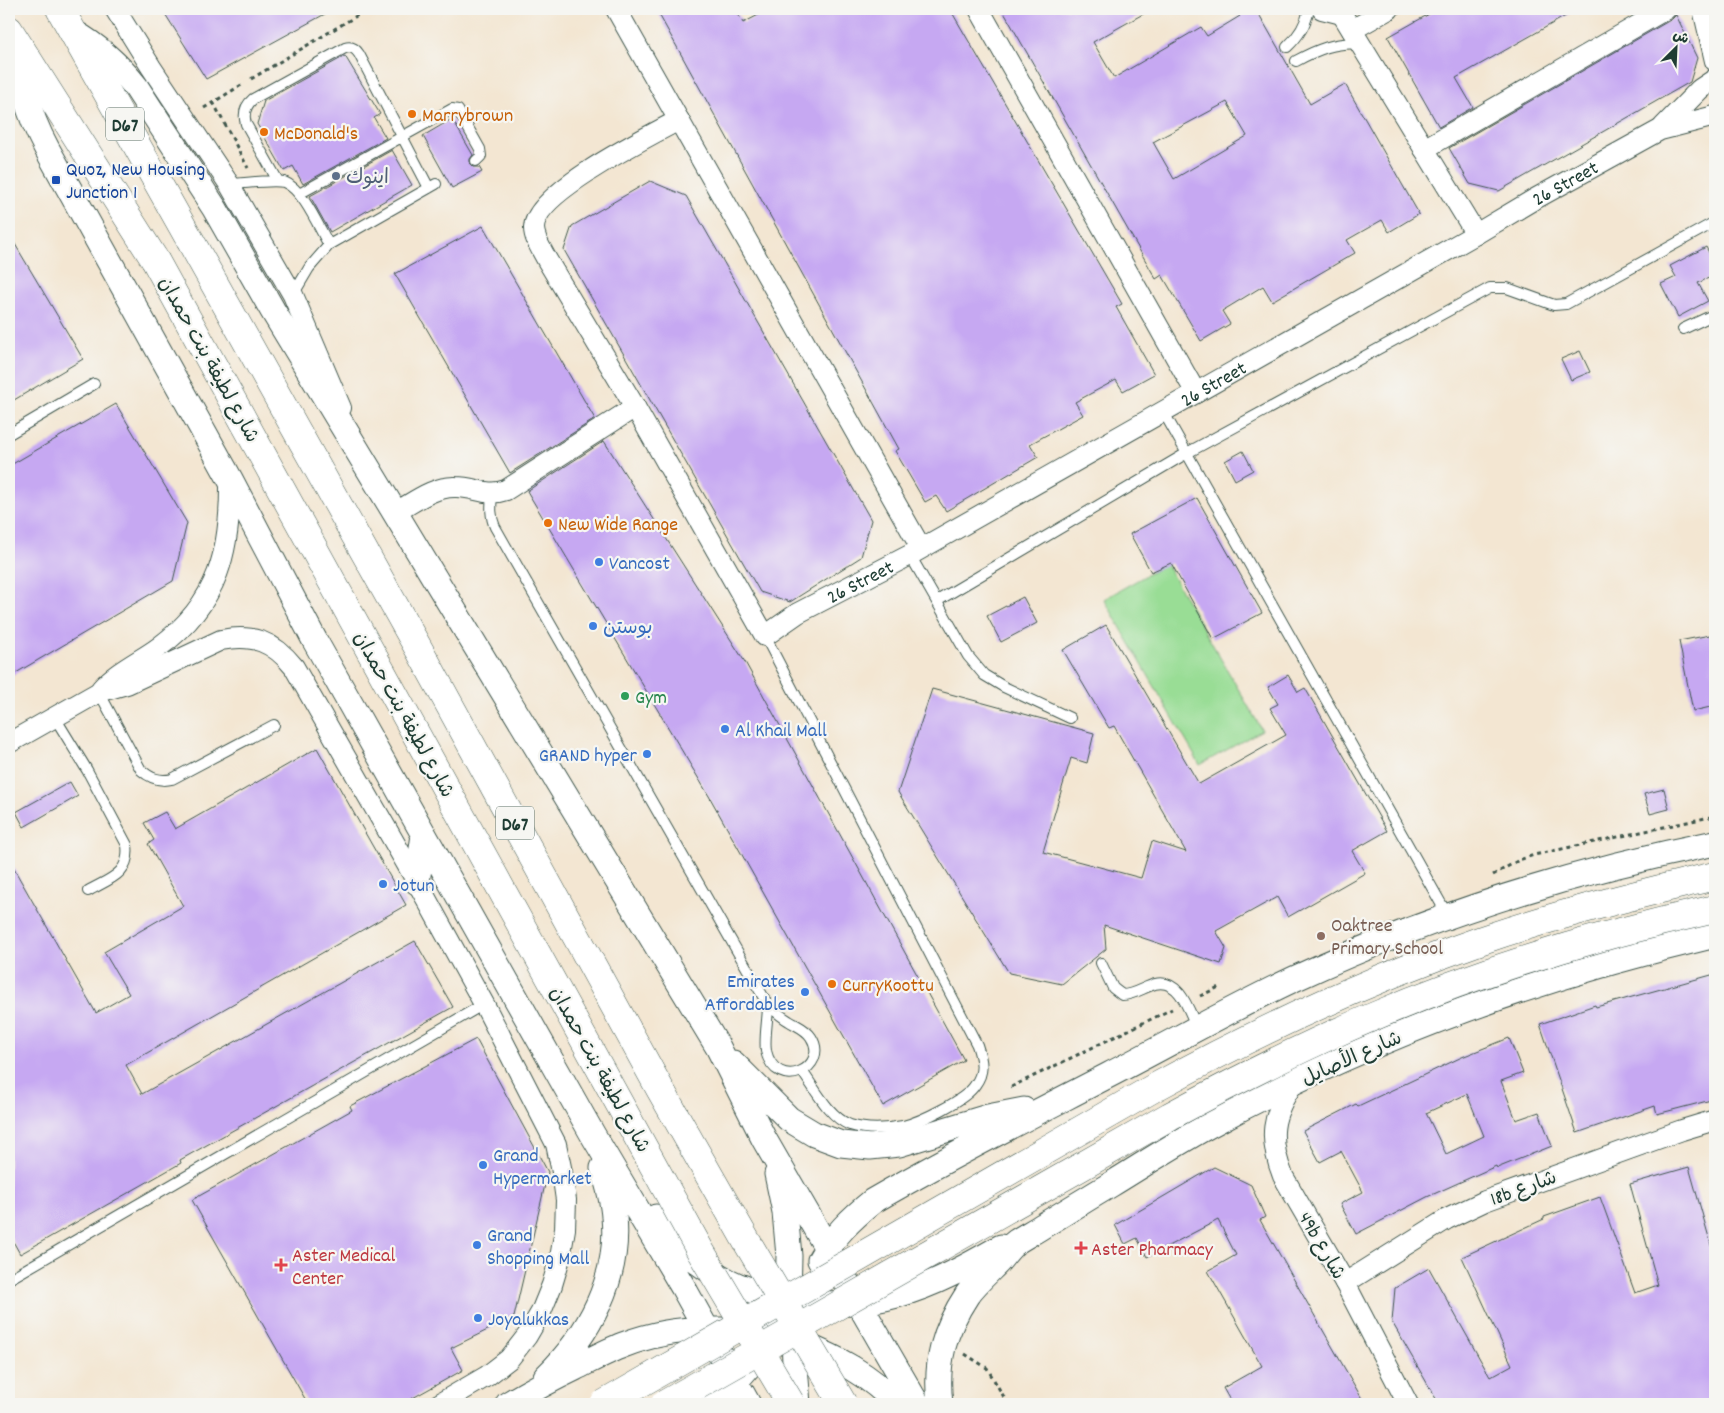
<svg xmlns="http://www.w3.org/2000/svg" width="1724" height="1413" font-family="Dekko,'Playpen Sans Arabic',sans-serif">
<style>
.green{fill:#99dd95;stroke:#5c8d64}
.building{fill:#c6a8f2;fill-rule:evenodd}
.lines{fill:none;stroke-linecap:round;stroke-linejoin:round}
.service-casing{stroke:#3f564c;stroke-width:12}
.minor-casing{stroke:#3f564c;stroke-width:22}
.tertiary-casing{stroke:#3f564c;stroke-width:27}
.primary-casing{stroke:#3f564c;stroke-width:29}
.path{stroke:#3f564c;stroke-width:3;stroke-dasharray:4 4;stroke-linecap:butt}
.service{stroke:#fff;stroke-width:10}
.minor{stroke:#fff;stroke-width:20}
.tertiary{stroke:#fff;stroke-width:25}
.primary{stroke:#fff;stroke-width:28}
.secondary-bridge-casing{stroke:#3f564c;stroke-width:29;stroke-linecap:butt}
.primary-bridge-casing{stroke:#3f564c;stroke-width:29;stroke-linecap:butt}
.secondary-bridge{stroke:#fff;stroke-width:28}
.primary-bridge{stroke:#fff;stroke-width:28}
.food-dot{fill:#e8710a;stroke:#f6f6f2;stroke-width:2}
.service-dot{fill:#5c6f8a;stroke:#f6f6f2;stroke-width:2}
.transit-dot{fill:#1a4fb4;stroke:#f6f6f2;stroke-width:2}
.shop-dot{fill:#3f7fe0;stroke:#f6f6f2;stroke-width:2}
.leisure-dot{fill:#2e9e5b;stroke:#f6f6f2;stroke-width:2}
.education-dot{fill:#8d6e63;stroke:#f6f6f2;stroke-width:2}
.health-dot{fill:#e0444e;stroke:#f6f6f2;stroke-width:2}
.labels{text-anchor:middle;stroke-width:4.5;stroke-linejoin:round;paint-order:stroke}
.shield{fill:#f6f6f2;stroke:#60746d;stroke-width:1}
.shield-label{font-size:19px;font-weight:bold;fill:#1f3d34}
.food-label{font-size:20px;fill:#c56008;stroke:#f6f6f2;text-anchor:start}
.transit-label{font-size:20px;fill:#164399;stroke:#f6f6f2;text-anchor:start}
.service-label{font-size:20px;fill:#4e5e75;stroke:#f6f6f2;text-anchor:start}
.street-label{font-size:20px;fill:#1f3d34;stroke:#f6f6f2}
.shop-label{font-size:20px;fill:#366cbe;stroke:#f6f6f2;text-anchor:start}
.leisure-label{font-size:20px;fill:#27864d;stroke:#f6f6f2;text-anchor:start}
.education-label{font-size:20px;fill:#785e54;stroke:#f6f6f2;text-anchor:start}
.health-label{font-size:20px;fill:#be3a42;stroke:#f6f6f2;text-anchor:start}
</style>
<rect width="100%" height="100%" fill="#f6f6f2"/>
<filter id="ink" filterUnits="userSpaceOnUse"><feTurbulence type="fractalNoise" baseFrequency=".02" numOctaves="2"/><feDisplacementMap in="SourceGraphic" scale="10" xChannelSelector="R" yChannelSelector="G"/><feConvolveMatrix kernelMatrix="1 2 1 2 8 2 1 2 1" color-interpolation-filters="sRGB"/></filter>
<filter id="wash" filterUnits="userSpaceOnUse"><feTurbulence type="fractalNoise" baseFrequency=".0096" numOctaves="4" result="noise"/><feDisplacementMap in="SourceGraphic" scale="20" xChannelSelector="R" yChannelSelector="G"/><feGaussianBlur stdDeviation="1.12" result="paint"/><feColorMatrix in="noise" values="0 0 0 0 0 0 0 0 0 0 0 0 0 0 0 0 0 1.4 0 .05"/><feComposite in="paint" operator="in"/></filter>
<g filter="url(#wash)">
<rect width="100%" height="100%" fill="#f3e6d2"/>
<path class="green" d="M1166 564 1262 730 1200 765 1104 599Z"/>
<g id="blocks">
<path class="building" d="M162 9H334L206 79Z
M656 9H735L743 23 770 9H950L1122 304 1116 307 1154 374 1123 391 1116 380 1075 402 1083 415 1030 444 1038 457 946 511 936 496 925 502 895 451 899 449Z
M1002 9H1152L1093 42 1114 78 1201 27 1207 36 1240 16 1235 9H1256L1310 104 1345 84 1419 214 1389 232 1382 220 1347 240 1355 253 1272 301 1263 286 1222 311 1230 324 1201 341 1162 275 1156 279ZM1227 102 1247 136 1174 179 1153 142Z
M1438 9H1578L1456 78 1473 107 1439 127 1388 37Z
M1676 15 1697 58 1690 82 1499 191 1470 184 1449 148 1672 19Z
M345 56 380 114 374 118 386 138 303 184 293 166 284 171 257 124 264 101Z
M452 119 473 155 470 159V163L474 167H479L482 172 452 188 423 136Z
M392 150 412 185 330 232 310 196Z
M650 181 686 196 871 520 861 557 790 602 760 592 564 250 572 226Z
M483 226 595 419 510 473 395 274Z
M9 234 83 359 9 403Z
M1706 247 1715 264V275L1698 283 1708 301 1678 317 1661 284 1676 277 1670 266Z
M1580 351 1590 372 1571 380 1561 359Z
M116 404 187 523 173 581 9 677V466Z
M604 441 745 662 964 1060 883 1106 709 796 527 491Z
M1243 451 1253 470 1235 480 1225 461Z
M1197 498 1262 613 1213 639 1171 563 1151 572 1130 534Z
M1023 597 1037 623 1001 642 987 616Z
M1106 625 1199 784 1286 735 1270 708 1278 704 1268 687 1288 675 1298 692 1305 688 1387 831 1352 851 1365 873 1288 917 1277 897 1216 931 1226 948 1221 964 1104 925 1106 949 1062 984 1009 973 898 792 932 689 1094 733 1087 763 1071 758 1043 852 1141 878 1152 841 1186 852 1114 726 1109 728 1063 650Z
M1715 634V706L1693 711 1679 641Z
M317 748 406 905 126 1065 142 1094 415 941 453 1007 180 1160 181 1163 20 1254 9 1234V860L96 1013 129 994 104 952 183 906 148 844 154 840 144 823 165 812 175 829Z
M70 782 78 796 24 827 16 812Z
M1664 789 1669 809 1650 814 1644 794Z
M1715 974V1099L1657 1114 1655 1106 1577 1133 1540 1024 1595 1005 1596 1007Z
M1509 1038 1523 1073 1501 1081 1516 1120 1539 1112 1552 1146 1497 1168 1496 1166 1427 1197 1356 1234 1340 1204 1363 1192 1341 1151 1320 1162 1303 1131 1356 1104 1358 1106 1462 1057ZM1467 1094 1484 1136 1446 1154 1426 1113Z
M476 1039 548 1172 514 1317 451 1348 463 1370 402 1404H308L192 1200 352 1110 350 1106Z
M1214 1167 1251 1185 1265 1217 1260 1220 1365 1404H1232L1223 1388 1262 1366 1208 1271 1236 1255 1218 1220 1147 1257 1137 1238 1125 1244 1115 1225Z
M1689 1167 1715 1259V1404H1439L1392 1322 1395 1288 1429 1268 1490 1377 1512 1365 1462 1257 1544 1219V1217L1600 1197 1635 1293 1658 1285 1630 1184Z"/>
</g>
</g>
<g filter="url(#ink)">
<use href="#blocks" fill-opacity="0" stroke="#3f564c" stroke-width="1"/>
<g class="lines">
<g class="service-casing">
<path id="service" d="M1287 47C1299 36 1306 25 1309 9
M1296 61C1316 50 1337 41 1360 44
M278 181 246 124C243 114 245 106 253 99L345 48C351 46 355 48 359 54L429 188
M229 184C242 184 273 179 284 182 303 189 319 228 329 245
M299 194 452 109 458 110 480 149 481 156 476 161
M293 295 309 268 329 245 436 184
M1683 329 1715 314
M1163 411 1448 916
M9 434 94 384
M492 494C491 506 490 516 495 527L768 1005
M910 555 968 656 984 675 1004 687 1070 718
M937 601 1187 453 1490 288H1507L1554 305 1566 304 1715 222
M765 636 977 1045C982 1060 985 1072 975 1085 966 1100 920 1122 903 1126 887 1129 866 1130 850 1125 829 1117 815 1089 802 1071
M99 692 141 770C150 778 159 782 172 779L274 725
M54 716 87 770 127 845C131 874 109 879 88 891
M1101 963 1113 988 1122 995C1134 995 1144 987 1155 984 1180 978 1189 1011 1197 1028
M768 1005C775 1011 782 1017 789 1021 797 1026 806 1029 811 1037 831 1068 776 1094 766 1051 764 1038 768 1019 768 1005Z
M9 1279 484 1004"/>
</g>
<g class="minor-casing">
<g id="minor">
<path d="M115 9 151 67 229 184 293 295 341 408"/>
<path d="M616 9 921 548"/>
<path d="M979 9 1196 393"/>
<path d="M1322 9 1342 14 1340 9"/>
<path d="M1703 9 1715 61"/>
<path d="M1342 14 1476 234"/>
<path d="M1352 30 1389 9"/>
<path id="s1" d="M679 120C649 136 534 193 534 228 534 239 542 250 547 260L635 407 765 636 798 613 910 555 1476 234 1533 200 1660 130 1715 116"/>
<path d="M1663 127 1700 89 1715 79"/>
<path d="M1424 149 1666 9"/>
<path d="M396 512C414 502 434 486 456 487 476 487 486 497 506 490L635 407"/>
<path d="M101 689C117 671 140 661 159 647 219 603 231 550 230 479"/>
<path d="M9 743 99 692 127 684 221 640C253 634 273 641 294 667L417 882 484 1004 556 1144 562 1172 566 1200 565 1229 560 1258 552 1285 541 1312 527 1336 509 1359 487 1376 439 1404"/>
<path d="M1295 1081C1271 1115 1268 1138 1283 1176L1345 1283 1408 1404"/>
<path d="M1345 1283 1447 1219 1485 1201 1682 1130 1715 1120"/>
</g>
</g>
<g class="tertiary-casing">
<path id="tertiary" d="M73 32C99 47 118 64 136 87L215 209 273 311 718 1047 764 1139 917 1404
M13 37C20 79 26 110 47 149L230 479 315 641 593 1135 683 1287 748 1404
M417 882 424 835
M733 1063 789 1119 814 1134 841 1144 870 1147 899 1144 988 1117 1024 1110
M656 1217C676 1250 719 1283 758 1292 768 1295 778 1295 788 1297 793 1298 798 1301 803 1302 833 1306 868 1303 897 1295 934 1285 968 1266 1001 1247
M820 1260C834 1235 851 1219 873 1201 950 1156 1030 1116 1109 1075 1171 1043 1232 1008 1294 979 1428 917 1570 872 1715 843
M797 1318C792 1344 796 1378 798 1404
M800 1343C837 1358 870 1375 897 1404
M546 1377C589 1335 620 1278 614 1217 613 1200 608 1184 603 1168
M508 1404C530 1391 552 1379 575 1368 591 1360 607 1351 623 1345 654 1333 688 1328 721 1330
M711 1404 735 1382 754 1360 788 1297 789 1256 785 1212 777 1174
M940 1404C935 1362 944 1330 967 1295 975 1284 986 1274 996 1264 1003 1257 1008 1248 1016 1242 1025 1236 1035 1231 1044 1225 1066 1212 1088 1198 1110 1185 1146 1163 1181 1140 1217 1121 1374 1036 1542 976 1715 935"/>
</g>
<g class="primary-casing">
<path id="primary" d="M60 9 190 240
M9 30 155 260"/>
</g>
<path class="path" d="M251 79 368 9
M213 102 248 168
M204 108 243 84
M1493 875 1519 860 1534 855 1715 816
M1200 996 1219 987
M1011 1087 1172 1009
M965 1354 987 1368 1008 1404"/>
<use href="#service" class="service"/>
<use href="#minor" class="minor"/>
<use href="#tertiary" class="tertiary"/>
<use href="#primary" class="primary"/>
<g class="secondary-bridge-casing">
<path id="secondary-bridge" d="M604 1404 1152 1089C1258 1031 1367 980 1482 940 1558 914 1637 894 1715 876
M665 1404 1170 1116C1235 1081 1301 1047 1370 1018 1481 970 1597 935 1715 909"/>
</g>
<g class="primary-bridge-casing">
<path id="primary-bridge" d="M190 240 426 662 660 1089 747 1242 843 1404
M155 260 701 1252 791 1404"/>
</g>
<use href="#secondary-bridge" class="secondary-bridge"/>
<use href="#primary-bridge" class="primary-bridge"/>
</g>
</g>
<g class="food-dot">
<circle cx="412" cy="114" r="5"/>
<circle cx="264" cy="132" r="5"/>
<circle cx="548" cy="523" r="5"/>
<circle cx="832" cy="984" r="5"/>
</g>
<circle class="service-dot" cx="336" cy="176" r="5"/>
<rect class="transit-dot" x="51" y="175" width="10" height="10" rx="2.5"/>
<g class="shop-dot">
<circle cx="599" cy="562" r="5"/>
<circle cx="593" cy="626" r="5"/>
<circle cx="725" cy="729" r="5"/>
<circle cx="647" cy="754" r="5"/>
<circle cx="383" cy="884" r="5"/>
<circle cx="805" cy="992" r="5"/>
<circle cx="483" cy="1165" r="5"/>
<circle cx="477" cy="1245" r="5"/>
<circle cx="478" cy="1318" r="5"/>
</g>
<circle class="leisure-dot" cx="625" cy="696" r="5"/>
<circle class="education-dot" cx="1321" cy="936" r="5"/>
<g class="health-dot">
<path d="M1078.5 1240.5h5v5h5v5h-5v5h-5v-5h-5v-5h5z"/>
<path d="M278.5 1257.5h5v5h5v5h-5v5h-5v-5h-5v-5h5z"/>
</g>
<g class="labels">
<g class="shield">
<rect x="106" y="107.5" width="38" height="33" rx="4"/>
<rect x="496" y="806.5" width="38" height="33" rx="4"/>
</g>
<g class="shield-label">
<text x="125" y="131">D67</text>
<text x="515" y="830">D67</text>
</g>
<g class="food-label">
<text x="422" y="121">Marrybrown</text>
<text x="274" y="139">McDonald's</text>
<text x="558" y="530">New Wide Range</text>
<text x="842" y="991">CurryKoottu</text>
</g>
<g class="transit-label">
<text x="66" y="175">Quoz, New Housing<tspan x="66" dy="23">Junction 1</tspan></text>
</g>
<g class="service-label">
<text x="346" y="183">اينوك</text>
</g>
<g class="street-label">
<text dy="7" stroke="none"><textPath href="#s1" startOffset="1574">26 Street</textPath></text>
<text transform="translate(210 359) rotate(61)" y="7">شارع لطيفة بنت حمدان</text>
<text dy="7" stroke="none"><textPath href="#s1" startOffset="1169">26 Street</textPath></text>
<text dy="7" stroke="none"><textPath href="#s1" startOffset="764">26 Street</textPath></text>
<text transform="translate(405 714) rotate(61)" y="7">شارع لطيفة بنت حمدان</text>
<text transform="translate(1351 1057) rotate(-24)" y="7">شارع الأصايل</text>
<text transform="translate(601 1069) rotate(61)" y="7">شارع لطيفة بنت حمدان</text>
<text transform="translate(1523 1187) rotate(-20)" y="7">18b شارع</text>
<text transform="translate(1323 1245) rotate(60)" y="7">49b شارع</text>
</g>
<g class="shop-label">
<text x="609" y="569">Vancost</text>
<text x="603" y="633">بوستن</text>
<text x="735" y="736">Al Khail Mall</text>
<text x="637" y="761" text-anchor="end">GRAND hyper</text>
<text x="393" y="891">Jotun</text>
<text x="795" y="987" text-anchor="end">Emirates<tspan x="795" dy="23">Affordables</tspan></text>
<text x="493" y="1161">Grand<tspan x="493" dy="23">Hypermarket</tspan></text>
<text x="487" y="1241">Grand<tspan x="487" dy="23">Shopping Mall</tspan></text>
<text x="488" y="1325">Joyalukkas</text>
</g>
<g class="leisure-label">
<text x="635" y="703">Gym</text>
</g>
<g class="education-label">
<text x="1331" y="931">Oaktree<tspan x="1331" dy="23">Primary School</tspan></text>
</g>
<g class="health-label">
<text x="1091" y="1255">Aster Pharmacy</text>
<text x="292" y="1261">Aster Medical<tspan x="292" dy="23">Center</tspan></text>
</g>
</g>
<rect width="1724" height="1413" fill="none" stroke="#f6f6f2" stroke-width="30"/>
<g transform="translate(1676 48) rotate(24)" stroke="#f6f6f2" stroke-width="4" paint-order="stroke">
<path d="M0-4L9 19L0 12L-9 19Z" fill="#1f3d34"/>
<text y="-8" font-size="14" font-weight="bold" text-anchor="middle" fill="#1f3d34">ش</text>
</g>
</svg>
